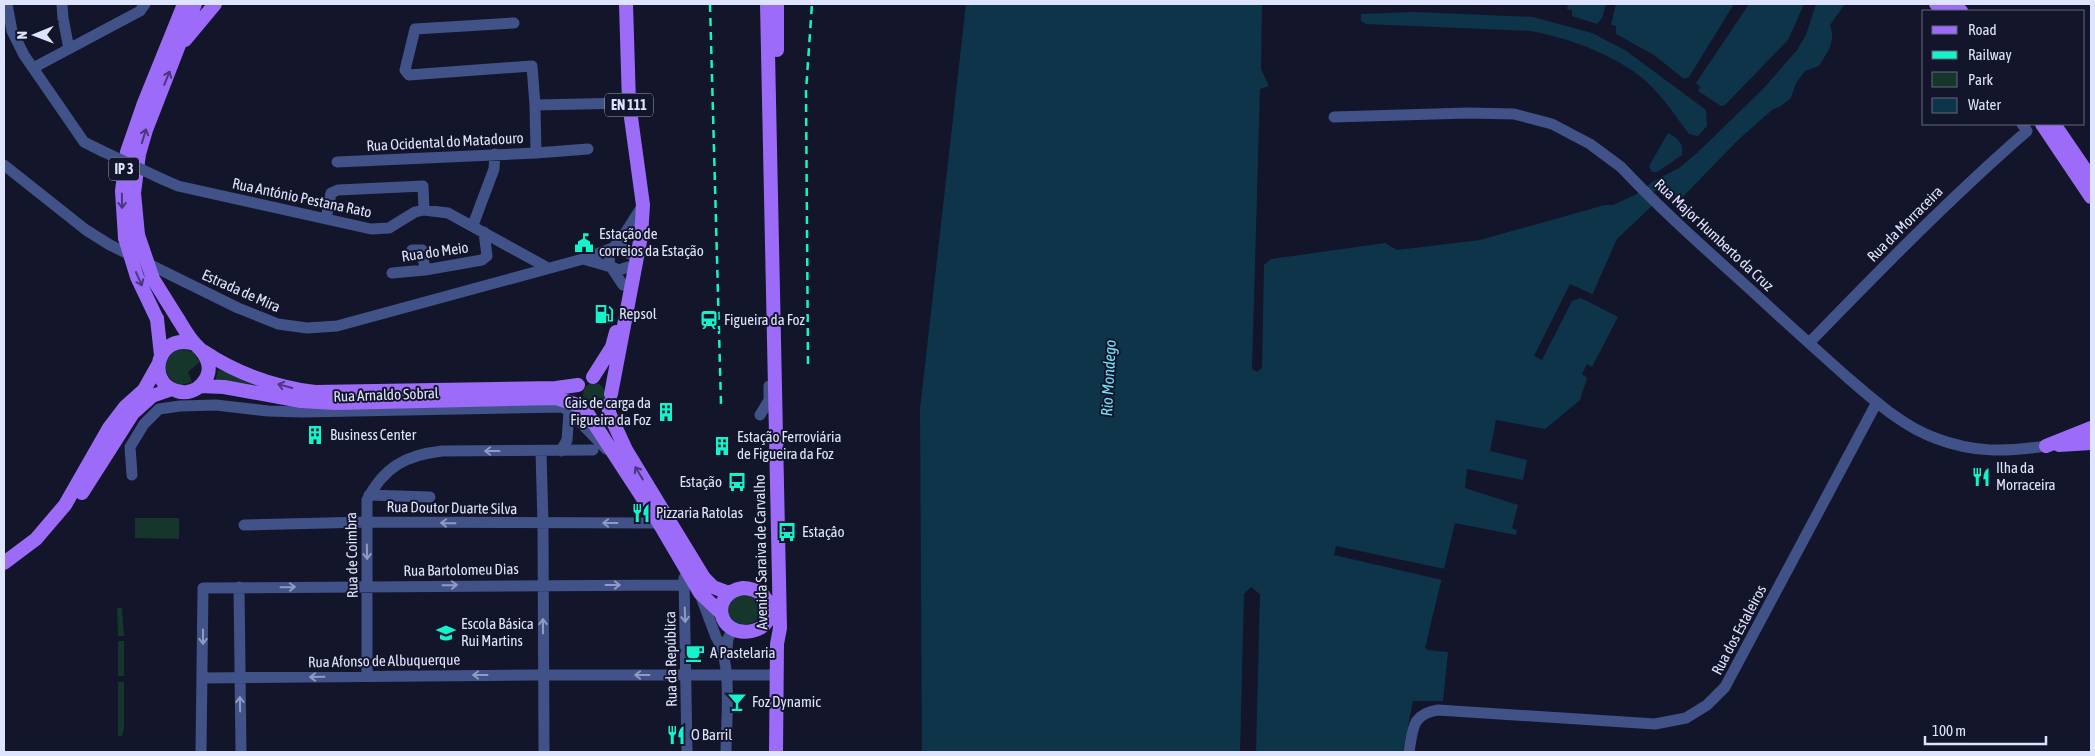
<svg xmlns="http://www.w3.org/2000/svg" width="2095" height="756" font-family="'Asap Condensed',sans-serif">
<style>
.green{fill:#16352b}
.water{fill:#0e3449}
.pier{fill:#13152b}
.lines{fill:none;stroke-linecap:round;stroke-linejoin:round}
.minor{stroke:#405287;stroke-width:11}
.major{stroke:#9c6bf8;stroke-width:14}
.rail{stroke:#15f3cb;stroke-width:2.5;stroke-dasharray:8 6;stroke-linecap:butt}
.minor-bridge{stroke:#405287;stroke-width:11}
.major-bridge{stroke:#9c6bf8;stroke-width:14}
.oneway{stroke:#4a377d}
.oneway2{stroke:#8f9bc2}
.labels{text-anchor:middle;stroke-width:4;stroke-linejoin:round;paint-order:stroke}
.shield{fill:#13152b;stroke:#a1a6be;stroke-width:1}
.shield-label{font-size:14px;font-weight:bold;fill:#dee4fd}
.street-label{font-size:15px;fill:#dee4fd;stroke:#13152b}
.poi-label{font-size:15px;fill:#dee4fd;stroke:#13152b;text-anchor:start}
.water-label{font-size:16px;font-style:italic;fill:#72e0f8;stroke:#13152b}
</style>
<rect width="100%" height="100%" fill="#13152b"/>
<path class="green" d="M182 349 193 352 200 362 188 372 192 382 181 385C160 379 161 353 182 349Z
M218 369 247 381 281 392 215 383Z
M583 394a11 11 0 1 1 22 0a11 11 0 1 1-22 0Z
M135 518H179V539L135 538Z
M738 595H749L761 602 763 612 755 622C743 627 736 624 728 615L729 601Z
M117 608H122L124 636H118Z
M118 641H124V676H118Z
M118 682H124V728L122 736H118Z"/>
<path class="water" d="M966 4H1262L1261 69 1269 86 1260 89 1252 369 1257 372 1262 368 1264 265 1271 259 1385 243 1397 250 1480 240 1605 205H1613L1641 192 1652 182 1679 168 1698 152 1764 88 1797 50 1806 35 1816 4H1845L1830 25C1836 43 1828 51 1819 66L1805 71 1796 83 1791 98 1781 106 1772 110 1739 139 1675 205 1656 190 1647 197 1654 204 1617 239 1589 302 1618 317 1592 367 1587 364 1582 374 1587 378 1580 400 1545 429 1496 420 1490 451 1527 460 1523 480 1467 469 1465 488 1518 505 1512 528 1517 530 1516 535 1455 523 1425 648 1428 650 1448 652 1443 701H1413L1403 752H1256L1260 594 1251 587 1244 594 1240 752H922L920 409Z
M1568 4H1606L1602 18 1597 24 1572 16V10L1567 9Z
M1616 4H1734L1689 77 1684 79 1654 55 1616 34V26L1611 25Z
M1749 4H1804L1788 40 1725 105 1721 106 1698 91 1700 87 1696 83Z
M1414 12 1533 17 1592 33 1625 50 1706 110 1707 126 1698 136 1689 134C1677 118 1665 100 1651 86 1624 58 1568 37 1530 31L1366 24 1361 21V14Z
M1668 133C1678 138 1684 144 1682 155L1657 172H1652L1649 166Z"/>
<path class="pier" d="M1570 284 1592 294 1589 302 1580 298 1572 301 1542 360 1534 356Z
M1336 546 1445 569 1442 580 1334 555Z"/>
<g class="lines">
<path class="minor" d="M7 4 12 31 24 55 84 142 102 151
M62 4 63 18 69 49
M33 68 140 11 145 4
M535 105 629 103
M1334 117 1468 113 1514 114 1552 124 1590 144 1621 167C1666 215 1716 258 1764 302 1792 328 1820 353 1848 378 1874 400 1902 426 1935 438 1974 453 2005 452 2046 446
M536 153 588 149
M337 162 536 153 535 105 532 66 409 75 405 70 415 29 514 23
M4 165 86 230 110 245 238 308 278 324 307 328 337 326 583 259 613 248 622 238 643 205
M162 179 178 186 371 229 389 228 415 212 424 210 448 213 548 268
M326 219 331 193 338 190 423 186 424 210
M473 225 494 169 495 154
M412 250H422L425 270
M583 259 611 267 623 285
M628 267 619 270 611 267C608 260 609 255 613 248 620 247 626 247 630 254
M392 273 425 270 482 260 487 256 484 232
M1809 343C1880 270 1950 198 2027 131L2022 124
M760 415 769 400V386
M541 451 543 524 544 752
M561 451 567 440 569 412
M132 475 130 447 144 424 159 409 180 406 216 405 268 411 303 412 563 407 575 417 606 449
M369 495 430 497
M244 525 366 522 659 523
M684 578 687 752
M239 587 241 752
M700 594 716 637C733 662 726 722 726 752
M726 657 728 639 732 629
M367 676V500C384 467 406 455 442 451L593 450
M202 678 534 675H777
M201 752 203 588 684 585
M1409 752C1413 728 1412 714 1438 710L1655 724 1686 718 1707 705 1725 687 1877 402"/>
<path class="major" d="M767 4 780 628 777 644 776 752
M1936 4 1945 11
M1952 4 1961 11
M185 40 215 4
M777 50V4
M2042 124 2091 197
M2054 124 2091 178
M138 235 134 193 139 154 146 130 195 4
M125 238 122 191 127 152 144 103 184 4
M157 319 161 355
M178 319C183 327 189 338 196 345 207 355 215 370 202 384 196 391 186 394 177 391 145 383 157 331 195 344
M203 351C236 373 275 387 315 392L556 388 578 385
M593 377 612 347 616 332
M200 386 224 387 301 401 336 403 556 398 581 406 586 411 659 523 700 593 721 613
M611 394 641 236 643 205 629 103 626 4
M609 404V413L626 450 704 578 713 587 729 593
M2059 445 2091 443
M2046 446 2091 428
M82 493 133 413 152 396 172 389
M4 563 36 539 65 505 109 428 125 407 144 390 158 365
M743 588C774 589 780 625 752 631 717 638 709 593 743 588Z"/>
<path class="rail" d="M710 4 721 404
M808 364 806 91 812 4"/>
<path class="minor-bridge" d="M102 151 162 179"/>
<path class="major-bridge" d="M138 235 153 279 178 319
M125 238 137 277 157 319"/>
</g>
<defs><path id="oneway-shaft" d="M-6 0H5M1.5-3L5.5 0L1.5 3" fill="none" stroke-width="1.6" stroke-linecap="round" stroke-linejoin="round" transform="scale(1.25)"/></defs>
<g class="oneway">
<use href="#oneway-shaft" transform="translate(167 78) rotate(-68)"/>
<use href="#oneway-shaft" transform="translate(144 136) rotate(-73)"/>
<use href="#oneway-shaft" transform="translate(122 201) rotate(89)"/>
<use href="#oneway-shaft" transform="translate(139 279) rotate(66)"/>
<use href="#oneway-shaft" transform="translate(285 386) rotate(-165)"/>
<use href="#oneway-shaft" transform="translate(639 473) rotate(-121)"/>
</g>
<g class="oneway2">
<use href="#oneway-shaft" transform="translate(492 451) rotate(-180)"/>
<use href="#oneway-shaft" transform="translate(448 523) rotate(-179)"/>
<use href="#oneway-shaft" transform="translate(610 523) rotate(180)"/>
<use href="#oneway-shaft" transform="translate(367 552) rotate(89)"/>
<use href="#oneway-shaft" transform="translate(450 585) rotate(-1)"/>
<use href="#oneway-shaft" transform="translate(613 585)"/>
<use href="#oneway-shaft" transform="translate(288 587) rotate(-1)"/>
<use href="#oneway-shaft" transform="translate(685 615) rotate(88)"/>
<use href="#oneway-shaft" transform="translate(543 626) rotate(-90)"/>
<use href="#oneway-shaft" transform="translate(203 637) rotate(90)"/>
<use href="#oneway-shaft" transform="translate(480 675) rotate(180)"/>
<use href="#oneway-shaft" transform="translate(642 675) rotate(180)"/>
<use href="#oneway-shaft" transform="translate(317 677) rotate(179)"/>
<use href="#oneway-shaft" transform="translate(240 704) rotate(-91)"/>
</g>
<defs>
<g id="civic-bare" transform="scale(1.5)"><path d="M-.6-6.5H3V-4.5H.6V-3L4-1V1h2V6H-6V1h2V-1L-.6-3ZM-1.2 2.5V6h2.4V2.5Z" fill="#15f3cb" stroke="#13152b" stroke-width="2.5" paint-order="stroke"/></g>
<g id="fuel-bare" transform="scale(1.5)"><path d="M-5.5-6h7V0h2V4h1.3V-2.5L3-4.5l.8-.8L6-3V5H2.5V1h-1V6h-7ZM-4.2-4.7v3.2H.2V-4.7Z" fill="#15f3cb" stroke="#13152b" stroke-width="2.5" paint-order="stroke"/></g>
<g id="station-bare" transform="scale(1.5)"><path d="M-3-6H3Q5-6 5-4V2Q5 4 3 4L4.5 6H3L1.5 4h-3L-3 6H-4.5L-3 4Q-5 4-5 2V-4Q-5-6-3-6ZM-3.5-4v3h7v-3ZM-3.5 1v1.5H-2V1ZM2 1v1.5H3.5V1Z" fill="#15f3cb" stroke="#13152b" stroke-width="2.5" paint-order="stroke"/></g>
<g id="building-bare" transform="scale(1.5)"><path d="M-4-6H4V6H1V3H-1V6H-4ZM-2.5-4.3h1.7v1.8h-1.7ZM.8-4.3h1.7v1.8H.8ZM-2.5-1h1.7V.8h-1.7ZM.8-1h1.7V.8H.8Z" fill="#15f3cb" stroke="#13152b" stroke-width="2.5" paint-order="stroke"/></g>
<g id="restaurant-bare" transform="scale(1.5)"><path d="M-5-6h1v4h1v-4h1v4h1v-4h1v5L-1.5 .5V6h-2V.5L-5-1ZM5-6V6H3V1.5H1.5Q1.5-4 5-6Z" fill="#15f3cb" stroke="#13152b" stroke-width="2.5" paint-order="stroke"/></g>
<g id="bus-bare" transform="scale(1.5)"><path d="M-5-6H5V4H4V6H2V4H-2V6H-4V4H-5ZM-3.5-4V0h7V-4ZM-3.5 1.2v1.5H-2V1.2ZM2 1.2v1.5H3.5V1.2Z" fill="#15f3cb" stroke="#13152b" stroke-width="2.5" paint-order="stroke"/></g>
<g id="school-bare" transform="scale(1.5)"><path d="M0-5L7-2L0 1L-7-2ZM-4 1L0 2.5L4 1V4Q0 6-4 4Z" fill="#15f3cb" stroke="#13152b" stroke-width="2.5" paint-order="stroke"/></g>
<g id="cafe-bare" transform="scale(1.5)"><path d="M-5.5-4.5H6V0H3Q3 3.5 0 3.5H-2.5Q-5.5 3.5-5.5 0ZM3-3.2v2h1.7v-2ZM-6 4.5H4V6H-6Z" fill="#15f3cb" stroke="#13152b" stroke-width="2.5" paint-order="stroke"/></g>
<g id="bar-bare" transform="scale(1.5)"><path d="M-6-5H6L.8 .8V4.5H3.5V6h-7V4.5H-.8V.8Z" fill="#15f3cb" stroke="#13152b" stroke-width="2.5" paint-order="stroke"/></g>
</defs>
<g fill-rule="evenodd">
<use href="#civic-bare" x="584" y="243"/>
<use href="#fuel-bare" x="604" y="314"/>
<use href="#station-bare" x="709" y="320"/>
<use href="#building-bare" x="666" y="412"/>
<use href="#building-bare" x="315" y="435"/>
<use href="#building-bare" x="722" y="446"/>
<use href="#restaurant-bare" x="1981" y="477"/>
<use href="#bus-bare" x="737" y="482"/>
<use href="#restaurant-bare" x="641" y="513"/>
<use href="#bus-bare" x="787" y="532"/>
<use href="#school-bare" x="446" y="633"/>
<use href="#cafe-bare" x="695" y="653"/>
<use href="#bar-bare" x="737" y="702"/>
<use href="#restaurant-bare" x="676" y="735"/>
</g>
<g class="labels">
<g class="shield">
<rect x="605" y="93.5" width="48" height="23" rx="4"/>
<rect x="109" y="157.5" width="30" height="23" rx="4"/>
</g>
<g class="shield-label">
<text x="629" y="110">EN 111</text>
<text x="124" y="174">IP 3</text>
</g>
<g class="street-label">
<text transform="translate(445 142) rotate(-3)" y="5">Rua Ocidental do Matadouro</text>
<text transform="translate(302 198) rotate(12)" y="5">Rua António Pestana Rato</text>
<text transform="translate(1905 224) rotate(-45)" y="5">Rua da Morraceira</text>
<text transform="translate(1714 235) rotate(43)" y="5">Rua Major Humberto da Cruz</text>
<text transform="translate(435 252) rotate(-8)" y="5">Rua do Meio</text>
<text transform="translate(241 291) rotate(24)" y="5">Estrada de Mira</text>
<text transform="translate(386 395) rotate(-2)" y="5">Rua Arnaldo Sobral</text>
<text transform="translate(452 508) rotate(1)" y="5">Rua Doutor Duarte Silva</text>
<text transform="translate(761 552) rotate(-91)" y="5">Avenida Saraiva de Carvalho</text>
<text transform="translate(352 555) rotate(-91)" y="5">Rua de Coimbra</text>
<text transform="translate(461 570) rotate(-1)" y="5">Rua Bartolomeu Dias</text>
<text transform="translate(1739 630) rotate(-62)" y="5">Rua dos Estaleiros</text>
<text transform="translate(671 659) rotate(-91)" y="5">Rua da República</text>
<text transform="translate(384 661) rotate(-1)" y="5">Rua Afonso de Albuquerque</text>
</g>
<g class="poi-label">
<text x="599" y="239">Estação de<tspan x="599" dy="17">correios da Estação</tspan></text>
<text x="619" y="319">Repsol</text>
<text x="724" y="325">Figueira da Foz</text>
<text x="651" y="408" text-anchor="end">Cais de carga da<tspan x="651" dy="17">Figueira da Foz</tspan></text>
<text x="330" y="440">Business Center</text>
<text x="737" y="442">Estação Ferroviária<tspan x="737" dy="17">de Figueira da Foz</tspan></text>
<text x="1996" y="473">Ilha da<tspan x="1996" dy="17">Morraceira</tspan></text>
<text x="722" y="487" text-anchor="end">Estação</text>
<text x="656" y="518">Pizzaria Ratolas</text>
<text x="802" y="537">Estaçâo</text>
<text x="461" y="629">Escola Básica<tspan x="461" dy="17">Rui Martins</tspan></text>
<text x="710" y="658">A Pastelaria</text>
<text x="752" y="707">Foz Dynamic</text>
<text x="691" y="740">O Barril</text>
</g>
<g class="water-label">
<text transform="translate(1108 378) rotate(-87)" y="6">Rio Mondego</text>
</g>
</g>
<rect width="2095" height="756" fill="none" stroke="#dee4fd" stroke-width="10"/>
<rect x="1922" y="10" width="162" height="115" fill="#13152b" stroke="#64687f"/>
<rect x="1932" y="26" width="25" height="8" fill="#9c6bf8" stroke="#64687f"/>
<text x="1968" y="35" font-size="15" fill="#dee4fd">Road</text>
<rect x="1932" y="51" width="25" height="8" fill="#15f3cb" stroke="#64687f"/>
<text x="1968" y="60" font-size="15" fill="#dee4fd">Railway</text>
<rect x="1932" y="72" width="25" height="15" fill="#16352b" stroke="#64687f"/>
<text x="1968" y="85" font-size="15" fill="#dee4fd">Park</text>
<rect x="1932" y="98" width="25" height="15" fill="#0e3449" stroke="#64687f"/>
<text x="1968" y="110" font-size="15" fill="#dee4fd">Water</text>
<g transform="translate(35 35) rotate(269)" stroke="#13152b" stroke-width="4" paint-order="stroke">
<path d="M0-4L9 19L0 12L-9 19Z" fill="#dee4fd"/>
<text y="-8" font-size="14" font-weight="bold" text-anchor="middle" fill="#dee4fd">N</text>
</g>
<path d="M1925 736v8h121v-8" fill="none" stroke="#dee4fd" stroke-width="2.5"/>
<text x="1932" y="736" font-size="15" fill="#dee4fd" stroke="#13152b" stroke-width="4" paint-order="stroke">100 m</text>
</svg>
